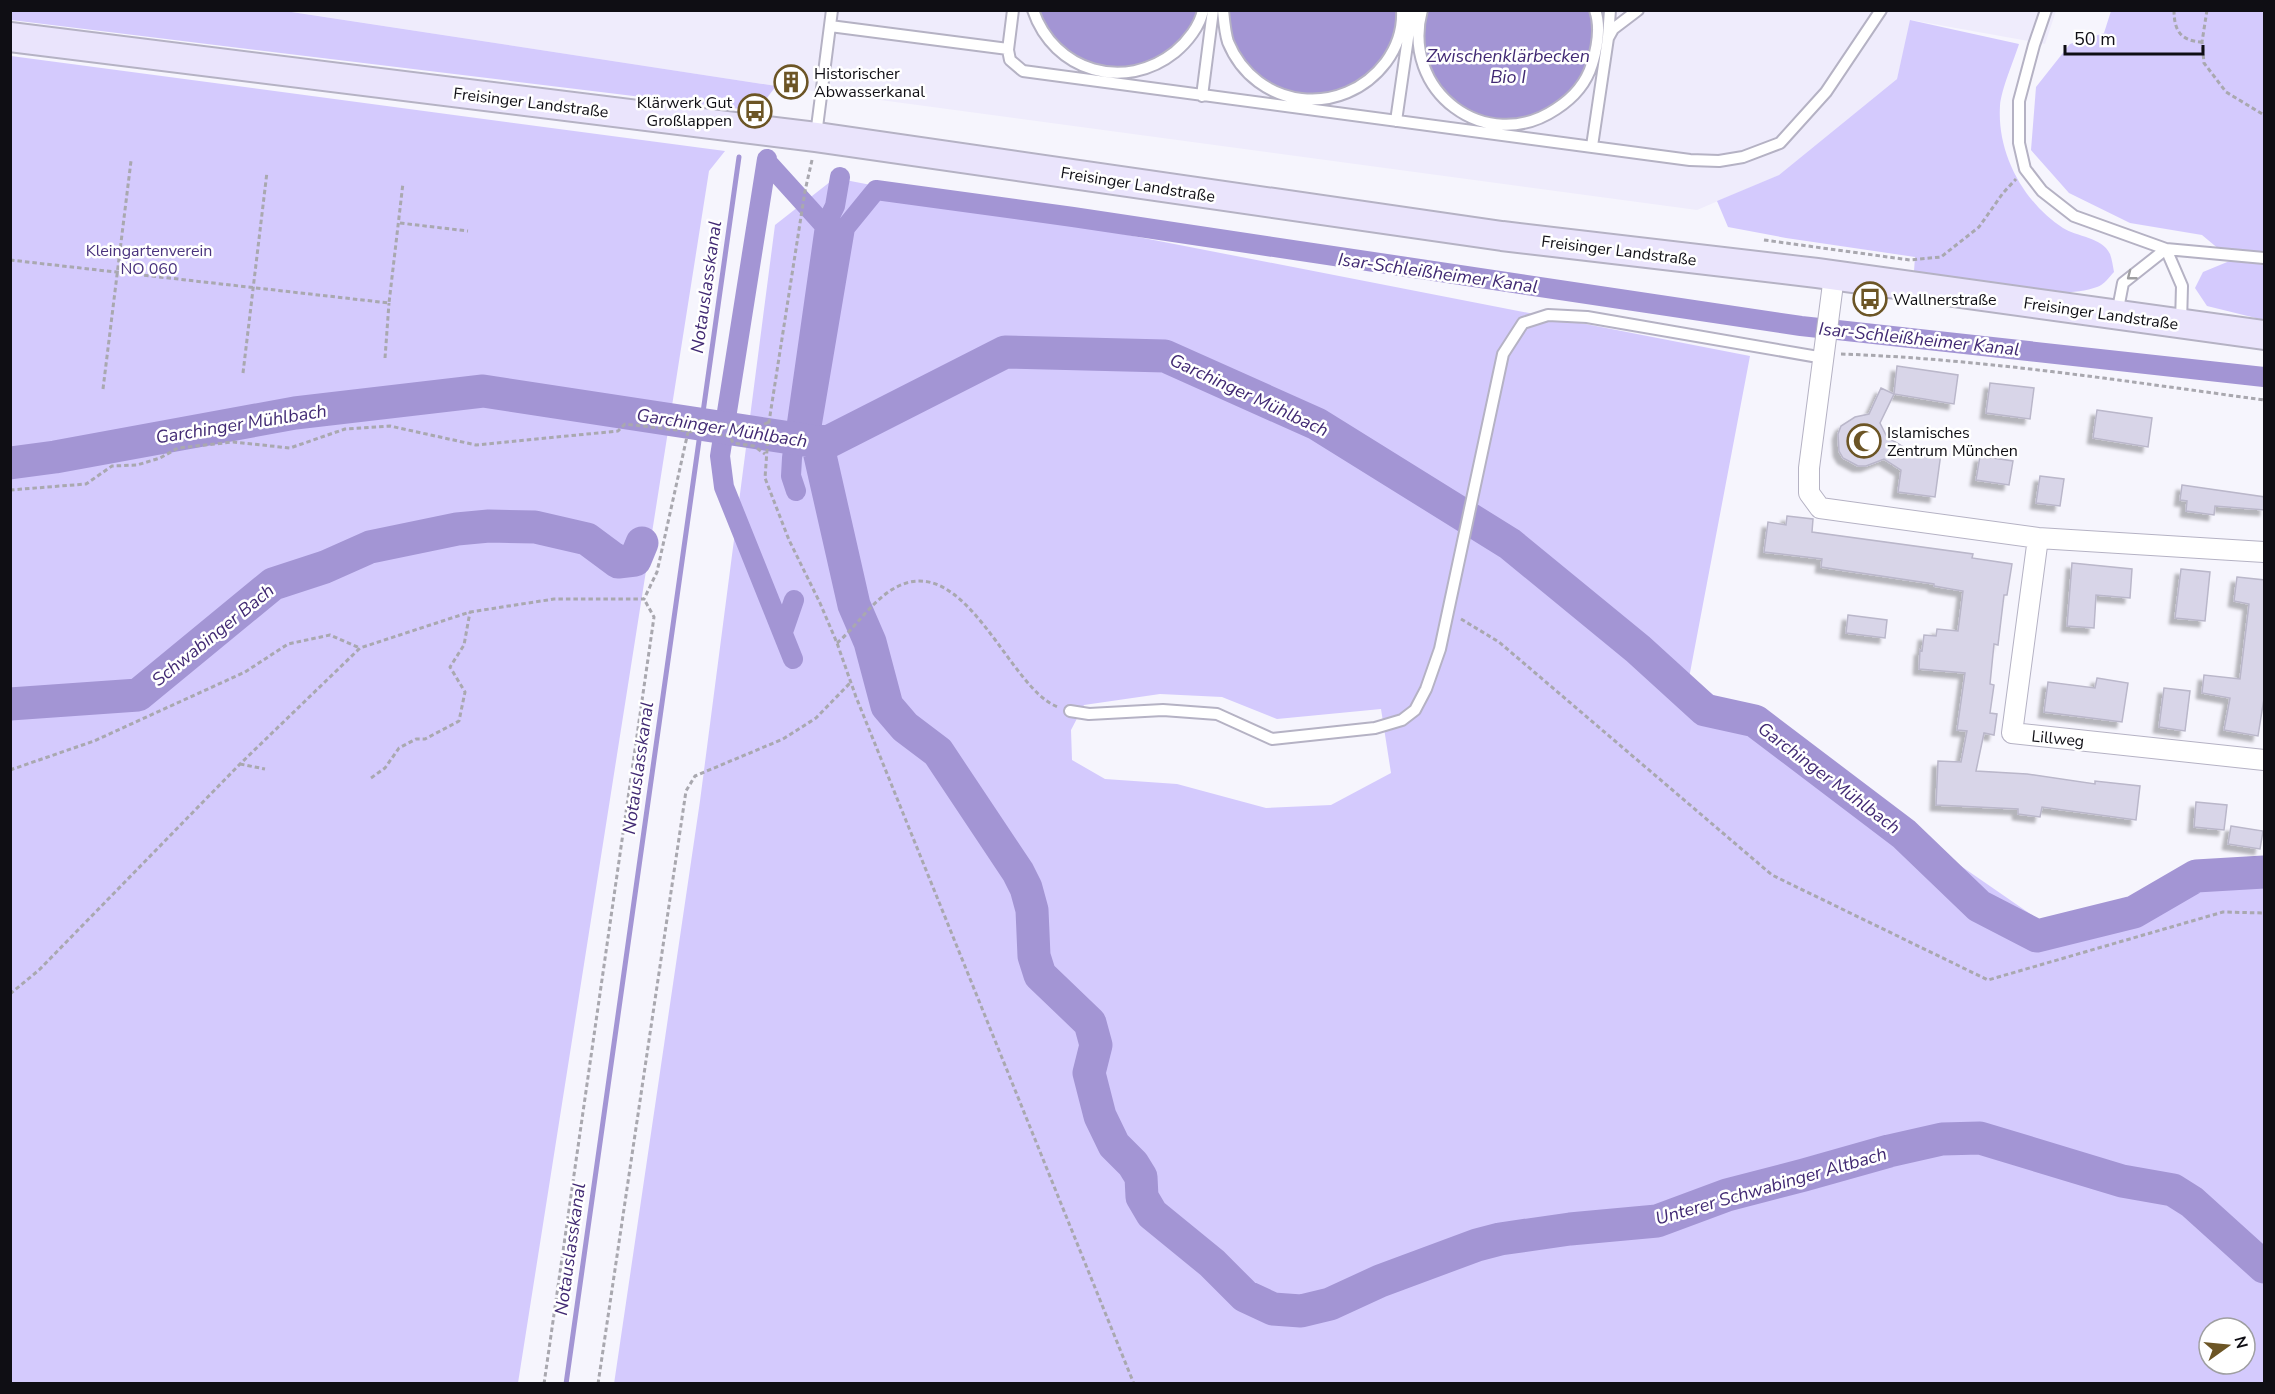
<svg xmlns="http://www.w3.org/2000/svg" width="2275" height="1394" font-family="'Nunito Sans',sans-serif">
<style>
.built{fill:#efecfc}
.green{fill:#d4cafd;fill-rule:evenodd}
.water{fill:#a395d4}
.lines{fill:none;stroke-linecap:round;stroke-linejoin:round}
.stream{stroke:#a395d4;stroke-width:5}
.canal{stroke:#a395d4;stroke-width:20}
.river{stroke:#a395d4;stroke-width:33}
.building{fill:#d8d5e8;stroke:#bab7ca;stroke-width:1.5;filter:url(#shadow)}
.lane-casing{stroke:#b5b2c4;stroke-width:14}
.street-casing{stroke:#b5b2c4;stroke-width:22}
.secondary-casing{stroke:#b5b2c4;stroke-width:32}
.path{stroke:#a9a8af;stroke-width:3;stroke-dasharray:4.5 3;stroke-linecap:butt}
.lane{stroke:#fff;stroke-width:10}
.street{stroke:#fff;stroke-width:20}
.secondary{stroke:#eae4fc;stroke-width:28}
.oneway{stroke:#9f9fa1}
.labels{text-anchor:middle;stroke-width:5;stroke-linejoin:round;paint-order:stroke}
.poi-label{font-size:16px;fill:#0f0e14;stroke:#fff;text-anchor:start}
.street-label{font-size:16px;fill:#0f0e14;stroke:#fff}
.park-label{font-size:16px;fill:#4a337e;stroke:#fff}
.water-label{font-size:18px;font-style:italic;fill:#412973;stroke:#fff}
</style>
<defs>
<filter id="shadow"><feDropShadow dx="-5.5" dy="5.5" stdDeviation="1.5" flood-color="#0004"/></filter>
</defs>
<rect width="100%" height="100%" fill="#f6f5fd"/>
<path class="built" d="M286 11H2056L2045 44 1911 20 1897 79 1779 175 1697 210 776 86Z"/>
<path class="green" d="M11 10 285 11 776 86 757 111 11 20Z
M2111 11H2264V320L2207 306 2195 288 2203 272 2232 260 2202 235 2130 223 2069 193 2031 150 2036 87 2070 44 2104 33Z
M1910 20 2019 44C2014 60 2001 90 2000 106 1997 153 2023 202 2063 228 2077 237 2102 237 2110 254 2112 259 2113 267 2114 272 2109 277 2104 285 2097 287 2055 303 1960 280 1914 271L1915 257 1786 238 1728 227 1717 201 1779 175 1897 79Z
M11 56 725 151 709 171 518 1383H11Z
M835 178 1750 356 1689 678 2052 929 2264 868V1383L614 1384 700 801 775 225ZM1160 694 1222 697 1277 719 1381 709 1391 773 1331 805 1266 808 1177 784 1105 779 1072 760 1071 730 1084 705ZM2209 1328H2245V1364H2209Z"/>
<path class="water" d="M1227 10H1397C1399 97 1286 127 1240 54 1232 42 1226 25 1227 10Z
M1037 11H1199C1177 72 1102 90 1056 43 1048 35 1043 21 1037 11Z
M1426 11H1590L1593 20V50L1583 78 1567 99 1518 121 1491 120 1465 110 1444 93 1429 70 1422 44Z"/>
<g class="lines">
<path class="stream" d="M780 438 783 449 792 458
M722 442 733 438 739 432
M566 1384 739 157"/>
<path class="canal" d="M767 159 720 456 724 487 793 659
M767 162 825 226
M809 441 845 228 876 190 1073 217 1801 326 2264 377
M796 491 791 476 792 458 825 226 835 206 840 177
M783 632 794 600"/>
<path class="river" d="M817 442 854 605 870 642 887 706 905 727 938 752 1018 872 1026 888 1032 910 1034 956 1040 975 1090 1023 1096 1045 1089 1073 1100 1116 1114 1145 1133 1164 1141 1177 1142 1197 1152 1214 1212 1263 1245 1296 1273 1309 1301 1311 1330 1304 1380 1281 1477 1245 1500 1239 1570 1229 1657 1221 1727 1195 1804 1175 1889 1151 1942 1139 1980 1138 2122 1181 2173 1190 2192 1202 2264 1267
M10 463 55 457 295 413 483 391 817 442 830 441 1005 352 1165 356 1317 424 1510 544 1638 649 1705 710 1755 721 1904 834 1979 906 2037 936 2134 912 2196 876 2264 872
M10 704 138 695 273 584 325 567 370 547 457 529 489 526 535 527 587 539 618 562 635 560 642 543"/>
</g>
<path class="building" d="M1897 366 1958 375 1954 404 1894 394Z
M1990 383 2034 388 2030 419 1986 413Z
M1881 388 1894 394 1880 423 1887 437 1905 448 1941 453 1935 497 1898 492 1901 470 1884 459 1866 466H1858L1843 458 1839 451 1838 434 1841 426 1855 417 1869 414Z
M2097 410 2152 418 2148 447 2093 438Z
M1980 456 2013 461 2009 485 1976 480Z
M2040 476 2064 479 2060 506 2036 503Z
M2182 485 2265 497V510L2215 506 2214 515 2186 511 2187 501 2180 500Z
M1787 516 1813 519 1812 532 1973 554 1972 558 2012 564 2007 595H2004L1998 645 1994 644 1990 684 1994 685 1990 713 1997 714 1994 735 1984 733 1976 771 2027 774 2095 784V781L2140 786 2136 820 2042 807 2040 817 2018 814V809L1936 805 1938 761 1961 762 1967 731 1957 730 1965 673 1919 669 1920 650 1922 651 1924 635 1936 636 1937 629 1958 631 1963 591 1934 586V584L1821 567 1822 559 1764 552 1768 522 1786 525Z
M2072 563 2132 569 2130 598 2096 595 2094 628 2067 626Z
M2181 569 2210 572 2205 621 2175 618Z
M2237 577 2265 580V692L2258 736 2224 730 2230 698 2202 693 2204 675 2240 679 2249 604 2234 601Z
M1848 615 1887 620 1885 638 1846 633Z
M2097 678 2128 683 2122 722 2044 712 2048 682 2095 688Z
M2164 688 2190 691 2185 731 2159 727Z
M2196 802 2227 805 2224 830 2194 827Z
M2231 826 2263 831 2260 849 2228 844Z"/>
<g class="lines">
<g class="lane-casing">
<path id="lane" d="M1013 10 1008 50 1010 60 1023 71 1690 160 1719 161 1743 157 1780 143 1826 92 1881 10
M1033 10C1054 72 1125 92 1175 52 1187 42 1200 26 1203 10
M1223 10C1224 20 1225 33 1228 42 1256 110 1343 119 1386 62 1397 47 1403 29 1402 10
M1422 10C1400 91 1486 156 1556 109 1573 98 1586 84 1592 64 1597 48 1601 27 1595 10
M2046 10 2034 45 2019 101V143L2025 169 2042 191 2074 216 2166 249 2264 258
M830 26 1008 49
M1608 37 1610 10
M1202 96 1213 10
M1396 121 1412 10
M816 135 832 10
M1592 146 1608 38 1613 29 1638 10
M2166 249 2182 286 2181 323
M2117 314 2123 283 2166 249
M1070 711 1089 714 1163 710 1217 714 1272 739 1375 728 1402 720 1415 710 1426 689 1440 649 1503 354 1523 323 1548 315 1587 317 1824 358"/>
</g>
<g class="street-casing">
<path id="street" d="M1834 276 1809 468V493L1820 508 2038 538 2264 552
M2038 538 2012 733 2264 760"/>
</g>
<g class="secondary-casing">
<path id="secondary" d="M10 37 816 137 1502 236 1817 273 2264 335"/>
</g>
<path class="path" d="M2174 10C2174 31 2181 41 2202 42
M2207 10 2202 42 2204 63 2226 92 2264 115
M812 160 805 191 769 422 765 478 789 540 820 603 837 643 856 697 1134 1384
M400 223 468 231
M1764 240 1910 260 1941 257 1979 227 2003 193 2016 179
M10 260 389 303 403 183
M1841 354C1983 359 2124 381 2264 400
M385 358 389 303
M243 373 267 172
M103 389 131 161
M691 419 754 429 769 422
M10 490 86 484 112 466 137 465 160 458 178 448 233 442 290 448 345 429 390 426 476 445 618 431 625 424 730 436 733 443 754 446 765 454
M1461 619 1499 642 1772 875 1988 980 2223 912 2264 913
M837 643C856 627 871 602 893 589 965 546 1009 690 1058 707
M240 764 265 769
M10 770 94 741 245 672 288 644 330 635 360 648
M371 778 385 768 399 748 416 739H425L459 721 465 692 450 667 464 645 470 612
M10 994 39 970 240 764 360 648 470 612 554 599H644L657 572 688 432
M544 1384 654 617 644 599
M598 1384 686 791 695 776 783 739 816 718 850 683"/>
<use href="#lane" class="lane"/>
<use href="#street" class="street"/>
<use href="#secondary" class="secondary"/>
</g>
<defs><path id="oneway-chevron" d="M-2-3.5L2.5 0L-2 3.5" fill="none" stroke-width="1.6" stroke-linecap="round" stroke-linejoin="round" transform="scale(1.5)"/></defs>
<use class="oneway" href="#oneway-chevron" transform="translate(2131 276) rotate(142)"/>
<defs>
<g id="building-ring" transform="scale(1.725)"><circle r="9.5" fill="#fff" stroke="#6c5525" stroke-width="1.5"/><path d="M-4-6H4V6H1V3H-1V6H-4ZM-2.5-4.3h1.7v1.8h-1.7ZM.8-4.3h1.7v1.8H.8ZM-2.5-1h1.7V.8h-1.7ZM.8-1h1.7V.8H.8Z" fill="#6c5525"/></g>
<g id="bus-ring" transform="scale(1.725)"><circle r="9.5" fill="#fff" stroke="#6c5525" stroke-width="1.5"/><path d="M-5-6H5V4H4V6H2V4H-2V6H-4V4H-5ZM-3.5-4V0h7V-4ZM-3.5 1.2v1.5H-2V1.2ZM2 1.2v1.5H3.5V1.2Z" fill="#6c5525"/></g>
<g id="mosque-ring" transform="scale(1.725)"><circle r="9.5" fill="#fff" stroke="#6c5525" stroke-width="1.5"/><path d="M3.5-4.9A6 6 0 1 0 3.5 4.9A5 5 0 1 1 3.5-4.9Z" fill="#6c5525"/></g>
</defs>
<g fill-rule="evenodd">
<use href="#building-ring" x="791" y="82"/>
<use href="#bus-ring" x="755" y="111"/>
<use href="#bus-ring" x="1870" y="299"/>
<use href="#mosque-ring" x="1864" y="441"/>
</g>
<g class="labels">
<g class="poi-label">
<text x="814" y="79">Historischer<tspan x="814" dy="18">Abwasserkanal</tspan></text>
<text x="732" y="108" text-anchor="end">Klärwerk Gut<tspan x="732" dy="18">Großlappen</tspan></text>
<text x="1893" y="305">Wallnerstraße</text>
<text x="1887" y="438">Islamisches<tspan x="1887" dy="18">Zentrum München</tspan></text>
</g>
<g class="street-label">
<text transform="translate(531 102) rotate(7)" y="6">Freisinger Landstraße</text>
<text transform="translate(1138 184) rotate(9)" y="6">Freisinger Landstraße</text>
<text transform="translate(1619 250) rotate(7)" y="6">Freisinger Landstraße</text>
<text transform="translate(2101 313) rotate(8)" y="6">Freisinger Landstraße</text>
<text transform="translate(2058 738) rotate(6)" y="6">Lillweg</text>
</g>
<g class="park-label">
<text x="149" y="256">Kleingartenverein<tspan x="149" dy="18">NO 060</tspan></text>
</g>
<g class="water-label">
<text x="1508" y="62">Zwischenklärbecken<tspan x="1508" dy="21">Bio I</tspan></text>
<text transform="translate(1438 273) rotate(8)" y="6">Isar-Schleißheimer Kanal</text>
<text transform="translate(706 287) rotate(-82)" y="6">Notauslasskanal</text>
<text transform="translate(1919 339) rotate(6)" y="6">Isar-Schleißheimer Kanal</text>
<text transform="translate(1249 395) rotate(25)" y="6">Garchinger Mühlbach</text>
<text transform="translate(241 424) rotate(-9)" y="6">Garchinger Mühlbach</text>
<text transform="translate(722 428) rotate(9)" y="6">Garchinger Mühlbach</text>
<text transform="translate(213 635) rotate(-39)" y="6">Schwabinger Bach</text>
<text transform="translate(638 768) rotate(-82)" y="6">Notauslasskanal</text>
<text transform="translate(1829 778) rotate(37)" y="6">Garchinger Mühlbach</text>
<text transform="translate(1771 1186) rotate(-16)" y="6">Unterer Schwabinger Altbach</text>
<text transform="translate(570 1249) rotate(-82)" y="6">Notauslasskanal</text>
</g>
</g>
<rect width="2275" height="1394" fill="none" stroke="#0f0e14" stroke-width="24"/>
<g transform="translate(2227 1346) rotate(75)"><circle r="28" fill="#ffffff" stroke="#9f9fa1" stroke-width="1.5"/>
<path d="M0-4.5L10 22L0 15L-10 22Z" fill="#6c5525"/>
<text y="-9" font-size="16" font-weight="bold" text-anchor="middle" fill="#0f0e14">N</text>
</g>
<path d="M2065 45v9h138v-9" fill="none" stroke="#0f0e14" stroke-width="3"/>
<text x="2074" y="45" font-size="18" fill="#0f0e14" stroke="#ffffff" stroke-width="4.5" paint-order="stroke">50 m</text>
</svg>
